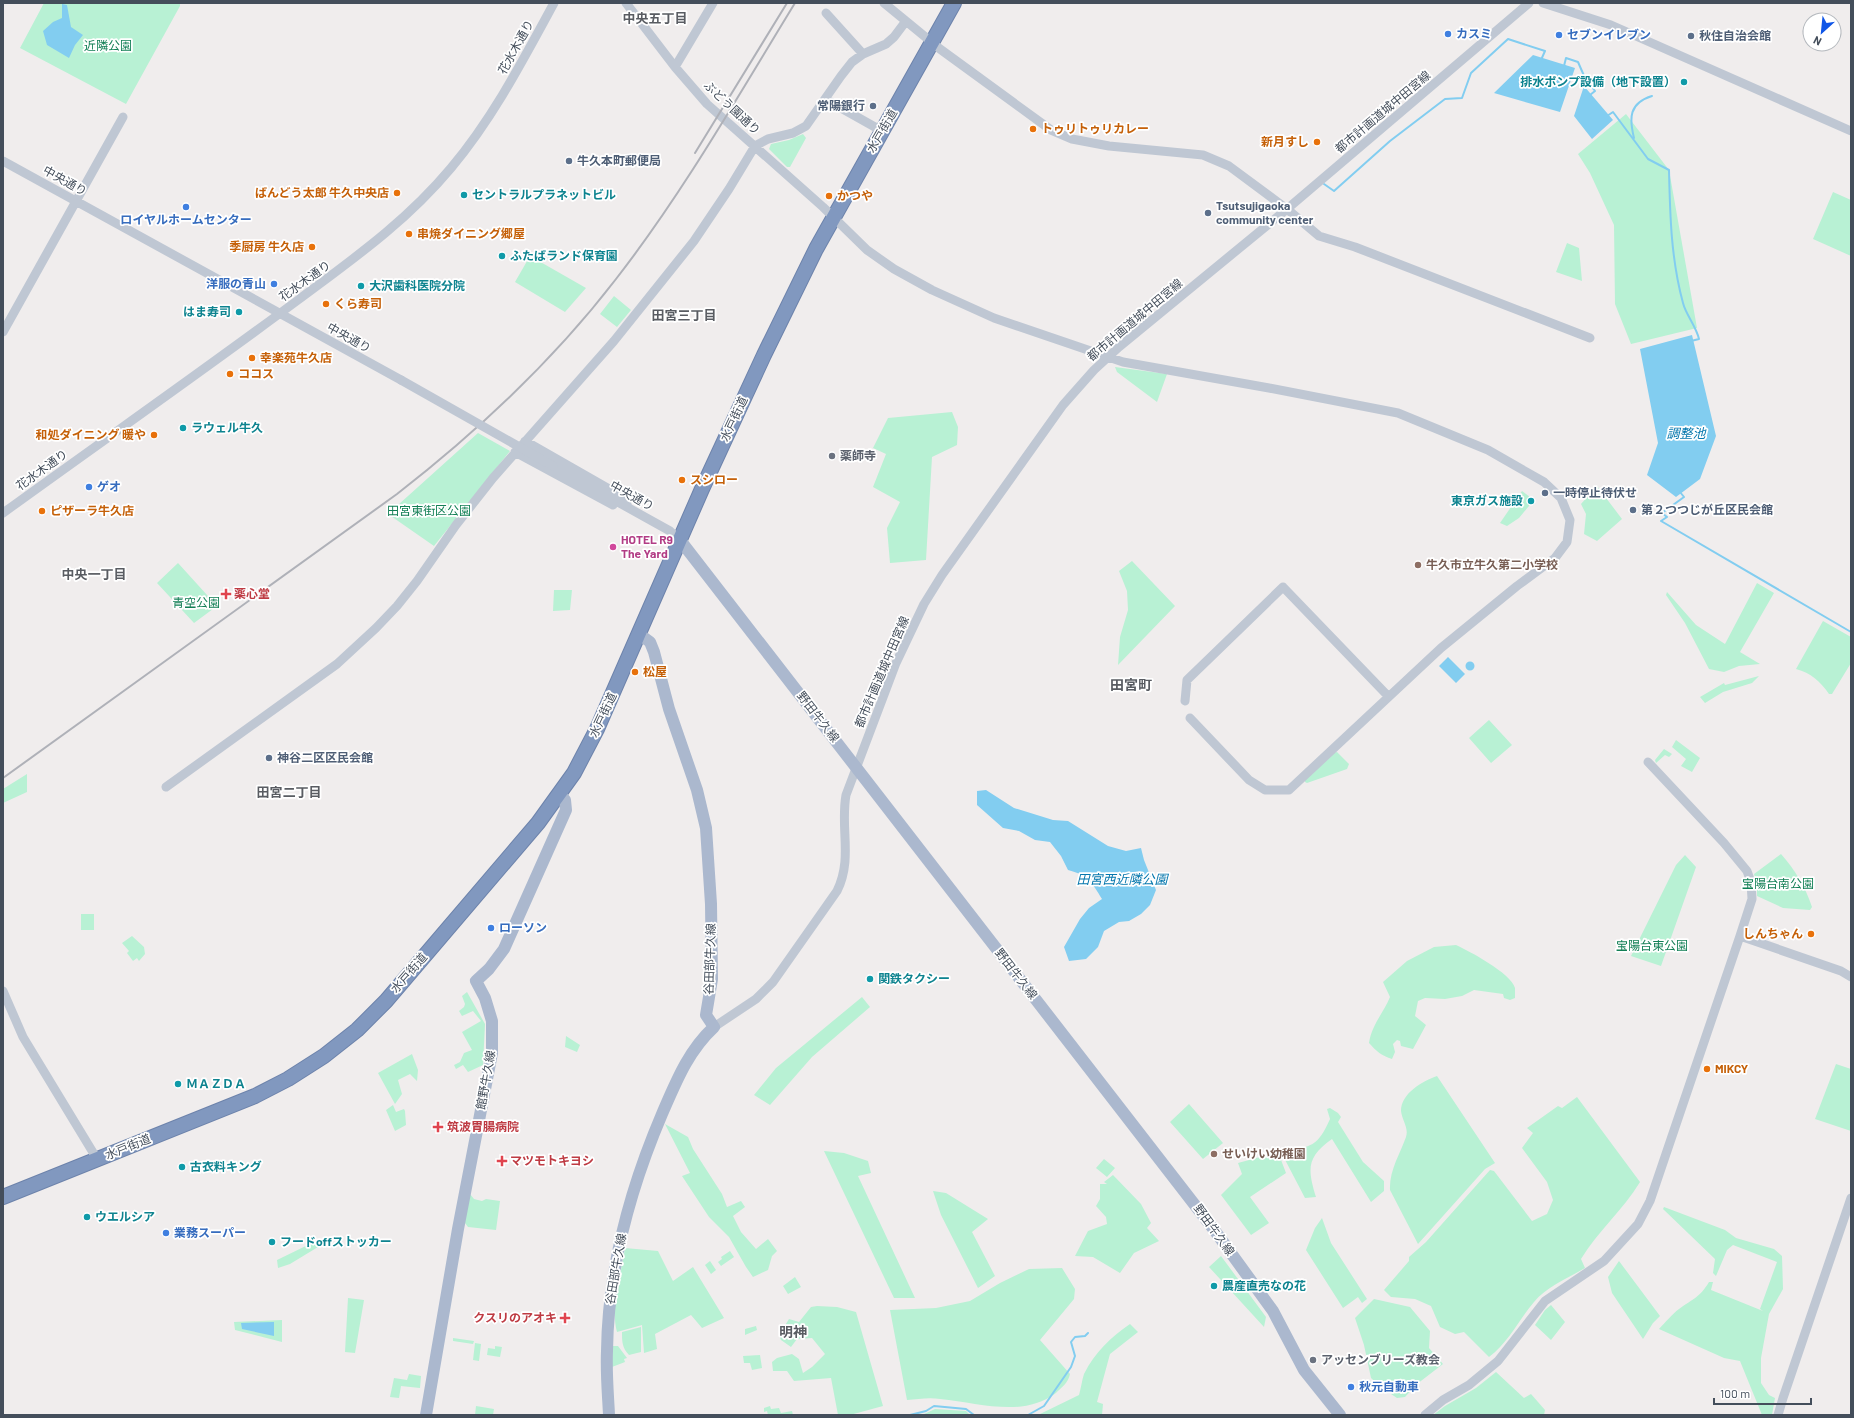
<svg xmlns="http://www.w3.org/2000/svg" width="1854" height="1418" font-family="Barlow,'Noto Sans JP',sans-serif">
<style>
.green{fill:#b8f1d4}
.water{fill:#82cdf0}
.lines{fill:none;stroke-linecap:round;stroke-linejoin:round}
.stream{stroke:#82cdf0;stroke-width:2}
.highway-casing{stroke:#6d83ab;stroke-width:16}
.minor{stroke:#bfc7d3;stroke-width:9}
.major{stroke:#abb8ce;stroke-width:12}
.highway{stroke:#8198bf;stroke-width:14}
.rail{stroke:#afb1b8;stroke-width:2}
.minor-bridge{stroke:#bfc7d3;stroke-width:9}
.shop-dot{fill:#3f7fe0;stroke:#fff;stroke-width:1.5}
.service-dot{fill:#5c6f8a;stroke:#fff;stroke-width:1.5}
.culture-dot{fill:#0f9aa8;stroke:#fff;stroke-width:1.5}
.food-dot{fill:#e8710a;stroke:#fff;stroke-width:1.5}
.worship-dot{fill:#6b7280;stroke:#fff;stroke-width:1.5}
.hotel-dot{fill:#d1479c;stroke:#fff;stroke-width:1.5}
.education-dot{fill:#8d6e63;stroke:#fff;stroke-width:1.5}
.health-dot{fill:#e0444e;stroke:#fff;stroke-width:1.5}
.labels{text-anchor:middle;stroke-width:3.5;stroke-linejoin:round;paint-order:stroke}
.shop-label{font-size:12px;font-weight:bold;fill:#366cbe;stroke:#fff;text-anchor:start}
.service-label{font-size:12px;font-weight:bold;fill:#4e5e75;stroke:#fff;text-anchor:start}
.park-label{font-size:12px;fill:#127f55;stroke:#fff}
.street-label{font-size:12px;fill:#444e5b;stroke:#fff}
.culture-label{font-size:12px;font-weight:bold;fill:#0d838f;stroke:#fff;text-anchor:start}
.food-label{font-size:12px;font-weight:bold;fill:#c56008;stroke:#fff;text-anchor:start}
.worship-label{font-size:12px;font-weight:bold;fill:#5b616d;stroke:#fff;text-anchor:start}
.hotel-label{font-size:12px;font-weight:bold;fill:#b23c85;stroke:#fff;text-anchor:start}
.education-label{font-size:12px;font-weight:bold;fill:#785e54;stroke:#fff;text-anchor:start}
.health-label{font-size:12px;font-weight:bold;fill:#be3a42;stroke:#fff;text-anchor:start}
.neighbourhood-label{font-size:13px;font-weight:bold;fill:#595c62;stroke:#fff}
.water-label{font-size:13px;font-style:italic;fill:#0577ad;stroke:#fff}
.quarter-label{font-size:14px;font-weight:bold;fill:#595c62;stroke:#fff}
</style>
<rect width="100%" height="100%" fill="#f0eded"/>
<path class="green" d="M44 3H180V6L126 104 20 48Z
M1626 114 1669 170 1697 328 1631 344 1615 304 1614 225 1590 173 1578 154Z
M803 134 806 138 790 167H787L769 149 771 144 789 140Z
M1833 192 1851 200V256L1813 239Z
M1567 243 1579 248 1582 281 1556 272Z
M530 256 586 288 565 312 515 282Z
M614 296 631 310 617 327 600 314Z
M1115 367 1167 374 1157 402 1117 372Z
M952 412 958 427 957 445 932 457 926 560 890 563 887 528 900 502 873 487 886 454 873 448 888 418Z
M478 433 510 451 434 546 388 514Z
M1597 486 1622 519 1597 541 1584 534 1586 514 1581 504Z
M1522 491 1534 500 1519 518 1507 526 1500 523Z
M1132 561 1175 606 1118 665 1120 637 1128 610 1127 591 1119 571Z
M178 563 217 606 194 623 157 583Z
M1757 583 1774 593 1740 652 1760 664 1739 666 1724 672 1709 669 1685 623 1666 595 1667 592 1696 625 1725 644Z
M554 590H572L570 610 553 611Z
M1823 621 1851 637V663L1832 694H1829C1820 681 1811 673 1796 669Z
M1759 676 1752 683 1723 692 1705 703 1700 697 1724 683 1725 685Z
M1489 720 1512 745 1491 763 1469 738Z
M1676 740 1700 758 1692 772 1681 766 1686 759 1672 747Z
M1664 749 1672 754 1669 757 1665 755 1656 763 1655 760Z
M1337 752 1349 764 1347 769 1307 783 1305 782V779L1333 753Z
M27 774V792L3 803V789Z
M1781 854C1795 870 1805 886 1812 907L1810 910 1783 908 1757 896V885L1754 874Z
M1685 855 1696 867 1661 966 1631 956 1676 865Z
M81 914H94V930H81Z
M132 936 144 947 145 954 139 961 137 958 133 961 127 953 129 951 122 943Z
M1456 945C1469 951 1511 973 1515 988 1515 991 1515 995 1515 998L1510 1000 1504 998 1503 994 1474 990 1462 996 1445 999 1425 998 1418 1001 1415 1016 1426 1025 1413 1049 1401 1046 1400 1041 1397 1040 1393 1044 1395 1052 1392 1059C1382 1056 1376 1051 1369 1043 1372 1024 1383 1014 1390 997L1383 982 1407 961 1434 947Z
M467 992 485 1024 483 1065 468 1072 463 1065 456 1069 454 1065 460 1062 464 1053 472 1050 462 1032 481 1021 473 1011 462 1016 459 1011 464 1007 465 1004 462 996Z
M862 997 870 1007 812 1057 770 1105 754 1095 776 1068Z
M566 1036 580 1045 577 1052 565 1047Z
M412 1054 418 1070 417 1081 410 1074 398 1080 402 1094 395 1104 378 1073Z
M1836 1064 1851 1069V1131L1815 1119Z
M1437 1076 1495 1163 1485 1169 1418 1244 1390 1190C1389 1171 1400 1154 1406 1137 1409 1128 1402 1120 1401 1111 1401 1093 1423 1081 1437 1076Z
M1577 1097 1640 1182C1623 1210 1598 1231 1581 1259L1585 1268C1568 1278 1546 1287 1534 1302 1518 1321 1509 1342 1489 1357L1464 1332 1455 1334 1440 1327 1431 1306 1415 1299 1391 1297 1384 1290 1409 1261V1257L1426 1242 1490 1170 1494 1171 1532 1221 1547 1214 1553 1200 1547 1182 1522 1148 1533 1133 1527 1128 1558 1106 1562 1108Z
M1189 1104 1223 1143 1203 1159 1170 1122Z
M393 1105 396 1112 404 1109 405 1111 406 1125 395 1131 386 1110Z
M1330 1108 1338 1113 1341 1117 1338 1122 1363 1162 1384 1181V1191L1371 1202 1332 1139C1307 1157 1307 1168 1316 1197L1305 1198 1282 1154 1283 1150C1311 1148 1318 1146 1330 1119L1327 1109Z
M665 1124 688 1137 693 1149 722 1194 727 1207 741 1201 745 1207 733 1216 741 1232 756 1249 768 1239 777 1251 772 1256 768 1270 753 1277 746 1267 729 1237 709 1217 682 1176 690 1173Z
M824 1151 844 1153 868 1161 871 1173 858 1176 915 1298H894Z
M1278 1152 1286 1173 1250 1197 1269 1223 1251 1235 1221 1195 1242 1174 1238 1163Z
M1104 1159 1115 1168 1107 1177 1096 1168Z
M1113 1175 1141 1204 1151 1223 1147 1228 1159 1241 1134 1253 1120 1273 1093 1257 1075 1256 1088 1231 1107 1224 1106 1217 1096 1206 1100 1199V1184H1107L1104 1182Z
M933 1191 946 1193 988 1219 972 1232 995 1276 978 1288 941 1215Z
M470 1194 474 1199 482 1201 486 1199 500 1201 496 1230 468 1227 462 1219Z
M1664 1207 1725 1230 1736 1238 1774 1249 1782 1256 1783 1289 1769 1314 1761 1358V1383L1769 1395 1775 1398 1772 1415H1762L1740 1361 1724 1358 1659 1329C1665 1323 1672 1314 1679 1309 1693 1299 1700 1297 1709 1282H1713L1711 1290 1763 1311 1760 1309 1777 1262 1733 1245 1727 1250 1716 1276 1713 1273 1715 1259 1663 1209Z
M1322 1218 1331 1243 1367 1299 1362 1303 1358 1297 1343 1308 1306 1250 1315 1228Z
M314 1242 318 1247 290 1264 278 1268 277 1260Z
M625 1248 658 1251 673 1281 693 1267 724 1318 702 1328 691 1315 655 1334 657 1349 644 1353 642 1325 617 1332C610 1306 621 1275 625 1248Z
M730 1251 734 1257 721 1266 718 1262 722 1259 721 1257Z
M1221 1256 1266 1317 1264 1327 1209 1267Z
M710 1261 716 1270 711 1274 705 1265Z
M1619 1261 1660 1316 1653 1323 1643 1339 1612 1293 1608 1277Z
M1062 1268 1075 1289 1074 1299 1040 1340 1070 1374C1068 1383 1062 1387 1056 1393 1022 1418 981 1403 940 1399 930 1397 918 1399 907 1400L890 1310 936 1308 970 1301 1000 1283 1029 1269Z
M795 1277 801 1287 788 1294 783 1286Z
M348 1298 364 1300 355 1353 345 1352Z
M1374 1299 1410 1307 1430 1331 1429 1348 1443 1364 1417 1384 1405 1397 1397 1398 1391 1394 1395 1384 1393 1381 1383 1389 1371 1378 1364 1345 1355 1318Z
M1551 1305 1565 1322 1551 1340 1535 1325 1545 1310Z
M817 1306 837 1307 856 1312 883 1406 850 1415H838L831 1378 794 1381 787 1371H773L772 1362 777 1358 792 1354 799 1359 803 1373 812 1367 825 1354 812 1338 797 1339 791 1347 781 1340 779 1335 789 1319 799 1322 811 1307Z
M282 1320V1342L235 1330 234 1322Z
M1130 1324 1138 1332 1110 1354 1097 1402 1103 1404 1102 1415H1038L1079 1395C1081 1388 1082 1380 1084 1374 1095 1352 1111 1337 1130 1324Z
M756 1326 757 1330 745 1335V1329Z
M641 1327V1352L629 1355C622 1348 622 1341 622 1332Z
M453 1338 474 1341 473 1344 453 1341Z
M475 1343 481 1344 479 1361 473 1360Z
M495 1346 502 1347 500 1357 487 1355 488 1348 495 1349Z
M612 1346H618L627 1358 624 1359 625 1362 612 1367Z
M760 1355 762 1368 752 1370 750 1363H744L743 1356Z
M1496 1372 1524 1398 1531 1394 1545 1410 1544 1415H1433L1445 1406 1476 1388Z
M409 1374 421 1376 420 1388 401 1386 399 1398 390 1397 394 1378 407 1380Z
M476 1406 494 1409 493 1415H475Z
M770 1406 771 1409 779 1408 781 1413 792 1411 793 1415H768L767 1411 764 1412V1408Z
M935 1409 966 1411 970 1415H922Z"/>
<path class="water" d="M62 4 67 5 71 27 83 35 75 45 69 58 47 45 43 31 53 22 62 18Z
M1533 55 1575 68 1560 112 1494 93Z
M1584 86 1613 120 1592 139 1574 116Z
M1692 335 1716 436 1700 479 1676 497 1647 475 1658 443 1640 349Z
M1448 657 1465 674 1456 683 1439 666Z
M1465.5 666a4.5 4.5 0 1 1 9 0a4.5 4.5 0 1 1-9 0Z
M986 790 1014 808 1053 820 1068 821 1108 846 1126 851 1141 848 1144 860 1156 890 1150 905 1141 914 1129 921 1119 922 1104 931 1098 947 1086 959 1069 961 1064 947 1080 919 1089 908 1102 899C1092 882 1087 875 1068 870L1061 856 1050 842 1035 840 1019 831 1003 828 977 805V791Z
M274 1322V1336L242 1329 241 1323Z"/>
<g class="lines">
<path class="stream" d="M1564 66 1566 58 1578 62 1585 78 1595 91 1590 95
M1607 116 1613 112 1648 159 1669 170C1670 215 1671 259 1683 303 1686 315 1696 326 1699 339L1691 341
M1634 138C1629 118 1629 103 1652 96
M1324 184 1334 191 1390 141 1445 99 1462 98 1471 73 1508 39 1545 51 1541 60
M1680 492 1684 497 1662 513 1667 517 1661 521 1851 632
M863 1415H898
M910 1415 926 1411 934 1406 966 1409 974 1415
M1028 1415 1044 1406 1071 1367 1075 1356 1071 1342 1075 1337 1085 1336 1088 1333"/>
<g class="highway-casing">
<path id="highway" d="M3 1197 255 1096 288 1079 324 1056 357 1030 386 1001 538 823 574 773 597 729 702 489 764 355 816 249 954 3"/>
</g>
<path class="minor" d="M626 3 675 67 707 104 823 207 867 250 894 269 932 290 994 318 1123 362 1269 388 1398 413 1488 450 1544 482 1561 498 1570 520 1567 542 1555 558 1517 586 1441 648 1289 790H1265L1249 780 1190 718
M884 3 940 49 1051 130 1072 139 1109 146 1203 155 1229 166 1287 209 1319 236 1355 247 1590 338
M1543 3 1611 25 1851 131
M826 13 863 54
M675 67 713 3
M825 99 882 131
M3 161 401 380
M3 332 123 117
M525 441 623 497 628 507
M515 452 613 505
M553 466 670 531 680 540
M3 513C101 442 201 372 298 300 353 259 406 222 451 168 493 118 523 60 554 3
M1185 701 1187 680 1283 587 1388 696
M166 787 337 664 376 628 397 606 417 581 456 525 493 478 614 341 694 241 729 189 755 146 768 139 793 133 806 126 841 76 852 62 863 54 886 44 894 37 906 21
M1740 936 1841 971 1851 977
M3 991 23 1037 97 1159
M714 1027 756 999 773 982 837 891C853 859 840 828 846 795L896 663 924 604 942 575 1063 405 1094 370 1119 347 1287 209 1529 3
M1425 1415 1443 1400 1469 1385 1498 1361 1545 1301 1604 1261 1638 1224 1650 1201 1740 936 1752 899 1751 882 1747 871 1724 843 1648 762
M1778 1415 1783 1398 1851 1198"/>
<path class="major" d="M680 540 1215 1231 1273 1311 1304 1370 1340 1415
M426 1415 458 1229 492 1053V1021L485 998 476 981 489 969 504 949 566 810 565 800 560 794
M609 1415C608 1394 606 1373 607 1351 608 1269 630 1189 662 1114 676 1082 688 1051 714 1027L706 1015 712 979 711 904 706 828 697 790 669 709 654 652 650 642 639 634"/>
<use href="#highway" class="highway"/>
<path class="rail" d="M695 153 787 3
M3 778 397 494C478 431 553 361 616 279 683 193 738 96 795 3"/>
<path class="minor-bridge" d="M401 380 553 466"/>
</g>
<g class="shop-dot">
<circle cx="1448" cy="34" r="4"/>
<circle cx="1559" cy="35" r="4"/>
<circle cx="186" cy="207" r="4"/>
<circle cx="274" cy="284" r="4"/>
<circle cx="89" cy="487" r="4"/>
<circle cx="491" cy="928" r="4"/>
<circle cx="166" cy="1233" r="4"/>
<circle cx="1351" cy="1387" r="4"/>
</g>
<g class="service-dot">
<circle cx="1691" cy="36" r="4"/>
<circle cx="873" cy="106" r="4"/>
<circle cx="569" cy="161" r="4"/>
<circle cx="1208" cy="213" r="4"/>
<circle cx="1545" cy="493" r="4"/>
<circle cx="1633" cy="510" r="4"/>
<circle cx="269" cy="758" r="4"/>
</g>
<g class="culture-dot">
<circle cx="1684" cy="82" r="4"/>
<circle cx="464" cy="195" r="4"/>
<circle cx="502" cy="256" r="4"/>
<circle cx="361" cy="286" r="4"/>
<circle cx="239" cy="312" r="4"/>
<circle cx="183" cy="428" r="4"/>
<circle cx="1531" cy="501" r="4"/>
<circle cx="870" cy="979" r="4"/>
<circle cx="178" cy="1084" r="4"/>
<circle cx="182" cy="1167" r="4"/>
<circle cx="87" cy="1217" r="4"/>
<circle cx="272" cy="1242" r="4"/>
<circle cx="1214" cy="1286" r="4"/>
</g>
<g class="food-dot">
<circle cx="1033" cy="129" r="4"/>
<circle cx="1317" cy="142" r="4"/>
<circle cx="397" cy="193" r="4"/>
<circle cx="829" cy="196" r="4"/>
<circle cx="409" cy="234" r="4"/>
<circle cx="312" cy="247" r="4"/>
<circle cx="326" cy="304" r="4"/>
<circle cx="252" cy="358" r="4"/>
<circle cx="230" cy="374" r="4"/>
<circle cx="154" cy="435" r="4"/>
<circle cx="682" cy="480" r="4"/>
<circle cx="42" cy="511" r="4"/>
<circle cx="635" cy="672" r="4"/>
<circle cx="1811" cy="934" r="4"/>
<circle cx="1707" cy="1069" r="4"/>
</g>
<g class="worship-dot">
<circle cx="832" cy="456" r="4"/>
<circle cx="1313" cy="1360" r="4"/>
</g>
<circle class="hotel-dot" cx="613" cy="547" r="4"/>
<g class="education-dot">
<circle cx="1418" cy="565" r="4"/>
<circle cx="1214" cy="1154" r="4"/>
</g>
<g class="health-dot">
<path d="M224 588h4v4h4v4h-4v4h-4v-4h-4v-4h4z"/>
<path d="M436 1121h4v4h4v4h-4v4h-4v-4h-4v-4h4z"/>
<path d="M500 1155h4v4h4v4h-4v4h-4v-4h-4v-4h4z"/>
<path d="M563 1312h4v4h4v4h-4v4h-4v-4h-4v-4h4z"/>
</g>
<g class="labels">
<g class="shop-label">
<text x="1456" y="38">カスミ</text>
<text x="1567" y="39">セブンイレブン</text>
<text x="186" y="224" text-anchor="middle">ロイヤルホームセンター</text>
<text x="266" y="288" text-anchor="end">洋服の青山</text>
<text x="97" y="491">ゲオ</text>
<text x="499" y="932">ローソン</text>
<text x="174" y="1237">業務スーパー</text>
<text x="1359" y="1391">秋元自動車</text>
</g>
<g class="service-label">
<text x="1699" y="40">秋住自治会館</text>
<text x="865" y="110" text-anchor="end">常陽銀行</text>
<text x="577" y="165">牛久本町郵便局</text>
<text x="1216" y="210">Tsutsujigaoka<tspan x="1216" dy="14">community center</tspan></text>
<text x="1553" y="497">一時停止待伏せ</text>
<text x="1641" y="514">第２つつじが丘区民会館</text>
<text x="277" y="762">神谷二区区民会館</text>
</g>
<g class="park-label">
<text x="108" y="50">近隣公園</text>
<text x="429" y="515">田宮東街区公園</text>
<text x="196" y="607">青空公園</text>
<text x="1778" y="888">宝陽台南公園</text>
<text x="1652" y="950">宝陽台東公園</text>
</g>
<g class="street-label">
<text transform="translate(516 47) rotate(-61)" y="4">花水木通り</text>
<text transform="translate(732 108) rotate(43)" y="4">ぶどう園通り</text>
<text transform="translate(1383 112) rotate(-40)" y="4">都市計画道城中田宮線</text>
<text transform="translate(882 131) rotate(-60)" y="4">水戸街道</text>
<text transform="translate(65 181) rotate(29)" y="4">中央通り</text>
<text transform="translate(305 281) rotate(-36)" y="4">花水木通り</text>
<text transform="translate(1135 320) rotate(-40)" y="4">都市計画道城中田宮線</text>
<text transform="translate(349 338) rotate(29)" y="4">中央通り</text>
<text transform="translate(734 419) rotate(-65)" y="4">水戸街道</text>
<text transform="translate(42 470) rotate(-36)" y="4">花水木通り</text>
<text transform="translate(632 496) rotate(29)" y="4">中央通り</text>
<text transform="translate(882 672) rotate(-67)" y="4">都市計画道城中田宮線</text>
<text transform="translate(603 715) rotate(-65)" y="4">水戸街道</text>
<text transform="translate(818 717) rotate(52)" y="4">野田牛久線</text>
<text transform="translate(710 959) rotate(-88)" y="4">谷田部牛久線</text>
<text transform="translate(409 973) rotate(-49)" y="4">水戸街道</text>
<text transform="translate(1016 974) rotate(52)" y="4">野田牛久線</text>
<text transform="translate(486 1080) rotate(-80)" y="4">館野牛久線</text>
<text transform="translate(128 1147) rotate(-22)" y="4">水戸街道</text>
<text transform="translate(1214 1230) rotate(54)" y="4">野田牛久線</text>
<text transform="translate(616 1269) rotate(-80)" y="4">谷田部牛久線</text>
</g>
<g class="culture-label">
<text x="1676" y="86" text-anchor="end">排水ポンプ設備（地下設置）</text>
<text x="472" y="199">セントラルプラネットビル</text>
<text x="510" y="260">ふたばランド保育園</text>
<text x="369" y="290">大沢歯科医院分院</text>
<text x="231" y="316" text-anchor="end">はま寿司</text>
<text x="191" y="432">ラウェル牛久</text>
<text x="1523" y="505" text-anchor="end">東京ガス施設</text>
<text x="878" y="983">関鉄タクシー</text>
<text x="186" y="1088">ＭＡＺＤＡ</text>
<text x="190" y="1171">古衣料キング</text>
<text x="95" y="1221">ウエルシア</text>
<text x="280" y="1246">フードoffストッカー</text>
<text x="1222" y="1290">農産直売なの花</text>
</g>
<g class="food-label">
<text x="1041" y="133">トゥリトゥリカレー</text>
<text x="1309" y="146" text-anchor="end">新月すし</text>
<text x="389" y="197" text-anchor="end">ばんどう太郎 牛久中央店</text>
<text x="837" y="200">かつや</text>
<text x="417" y="238">串焼ダイニング郷屋</text>
<text x="304" y="251" text-anchor="end">季厨房 牛久店</text>
<text x="334" y="308">くら寿司</text>
<text x="260" y="362">幸楽苑牛久店</text>
<text x="238" y="378">ココス</text>
<text x="146" y="439" text-anchor="end">和処ダイニング 暖や</text>
<text x="690" y="484">スシロー</text>
<text x="50" y="515">ピザーラ牛久店</text>
<text x="643" y="676">松屋</text>
<text x="1803" y="938" text-anchor="end">しんちゃん</text>
<text x="1715" y="1073">MIKCY</text>
</g>
<g class="worship-label">
<text x="840" y="460">薬師寺</text>
<text x="1321" y="1364">アッセンブリーズ教会</text>
</g>
<g class="hotel-label">
<text x="621" y="544">HOTEL R9<tspan x="621" dy="14">The Yard</tspan></text>
</g>
<g class="education-label">
<text x="1426" y="569">牛久市立牛久第二小学校</text>
<text x="1222" y="1158">せいけい幼稚園</text>
</g>
<g class="health-label">
<text x="234" y="598">薬心堂</text>
<text x="447" y="1131">筑波胃腸病院</text>
<text x="510" y="1165">マツモトキヨシ</text>
<text x="557" y="1322" text-anchor="end">クスリのアオキ</text>
</g>
<g class="neighbourhood-label">
<text x="655" y="23">中央五丁目</text>
<text x="684" y="320">田宮三丁目</text>
<text x="94" y="579">中央一丁目</text>
<text x="289" y="797">田宮二丁目</text>
</g>
<g class="water-label">
<text x="1686" y="438">調整池</text>
<text x="1122" y="884">田宮西近隣公園</text>
</g>
<g class="quarter-label">
<text x="1131" y="690">田宮町</text>
<text x="793" y="1337">明神</text>
</g>
</g>
<rect width="1854" height="1418" fill="none" stroke="#444e5b" stroke-width="8"/>
<g transform="translate(1822 32) rotate(207)"><circle r="19" fill="#ffffff" stroke="#b4b8bd"/>
<path d="M0-3L7 15L0 10L-7 15Z" fill="#1056e7"/>
<text y="-6" font-size="11" font-weight="bold" text-anchor="middle" fill="#444e5b">N</text>
</g>
<path d="M1714 1398v6h97v-6" fill="none" stroke="#444e5b" stroke-width="2"/>
<text x="1720" y="1398" font-size="12" fill="#444e5b" stroke="#ffffff" stroke-width="3" paint-order="stroke">100 m</text>
</svg>
